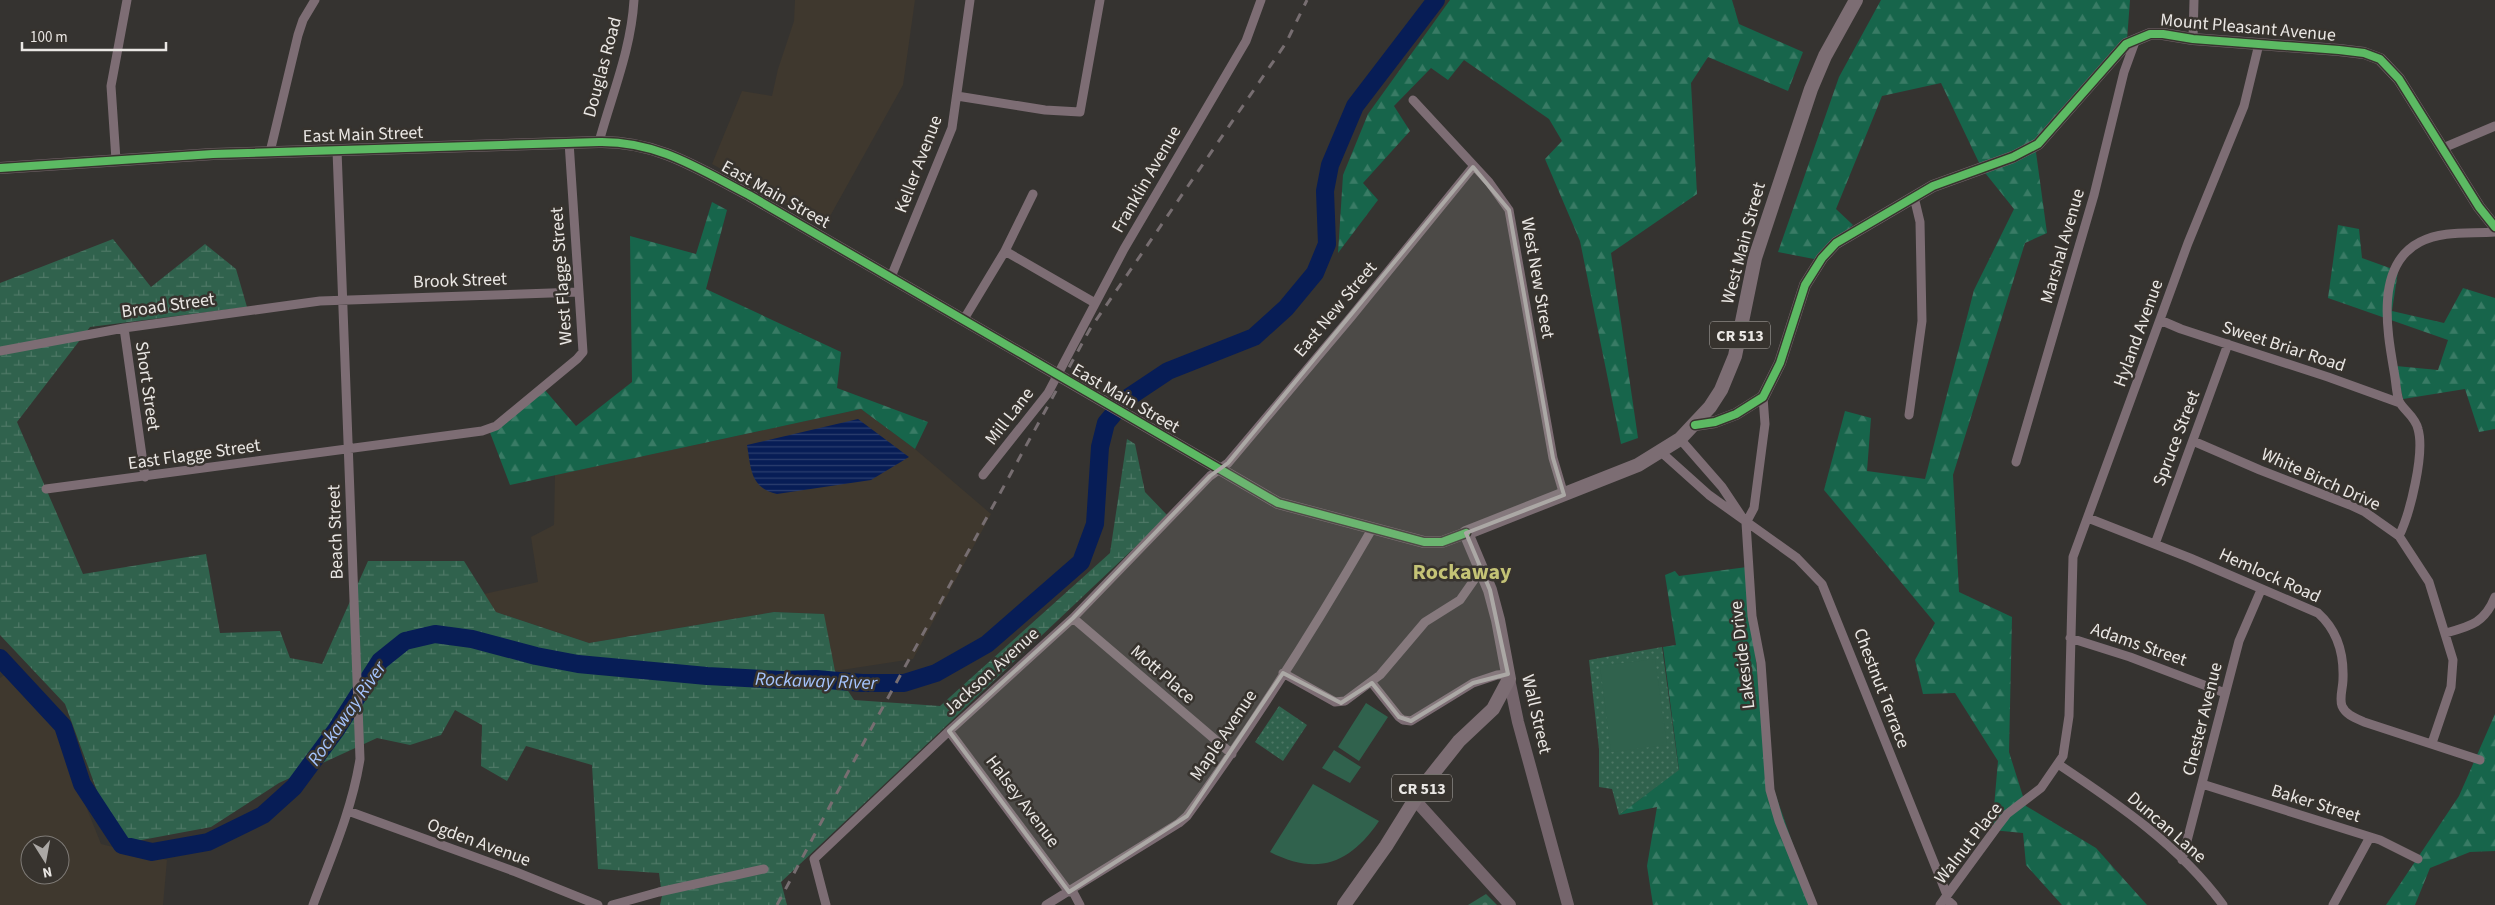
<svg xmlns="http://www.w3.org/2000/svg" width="2495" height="905" font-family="'Source Sans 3',sans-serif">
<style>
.built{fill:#3f382e;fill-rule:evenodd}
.green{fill:url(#green-dots)}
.forest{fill:url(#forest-firs)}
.wetland{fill:url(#wetland-marsh)}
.cemetery{fill:url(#cemetery-stones)}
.pitch{fill:#30624d}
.water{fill:url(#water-rules)}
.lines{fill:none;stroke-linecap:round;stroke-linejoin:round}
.river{stroke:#071d56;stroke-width:18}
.street{stroke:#7d6d74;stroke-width:9}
.secondary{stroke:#75656c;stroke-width:12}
.primary{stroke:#7c6d73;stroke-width:14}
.rail{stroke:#776e71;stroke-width:3;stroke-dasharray:9 9;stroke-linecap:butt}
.cycleway-casing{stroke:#37332e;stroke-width:11}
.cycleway{stroke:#5cba63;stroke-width:8}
.marked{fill:#aba8a5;fill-opacity:0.2;stroke:#aba8a5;stroke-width:4;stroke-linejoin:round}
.labels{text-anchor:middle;stroke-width:5;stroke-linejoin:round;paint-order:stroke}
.shield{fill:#37332e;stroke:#b4b1ad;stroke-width:1}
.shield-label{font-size:16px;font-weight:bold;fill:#eae7e4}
.street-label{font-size:18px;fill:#eae7e4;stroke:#37332e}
.water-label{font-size:19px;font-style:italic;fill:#a5c4fe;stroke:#37332e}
.district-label{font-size:22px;font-weight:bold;fill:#c4c376;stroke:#37332e}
</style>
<defs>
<pattern id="green-dots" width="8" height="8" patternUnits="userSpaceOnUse" patternTransform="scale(1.25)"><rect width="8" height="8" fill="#30624d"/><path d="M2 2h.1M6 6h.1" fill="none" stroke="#4e7866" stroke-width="1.8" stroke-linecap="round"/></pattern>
<pattern id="forest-firs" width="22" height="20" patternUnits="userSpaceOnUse" patternTransform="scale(1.25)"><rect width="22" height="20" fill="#17654b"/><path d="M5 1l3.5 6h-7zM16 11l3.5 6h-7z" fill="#397b65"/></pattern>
<pattern id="wetland-marsh" width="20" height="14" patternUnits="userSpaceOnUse" patternTransform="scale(1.25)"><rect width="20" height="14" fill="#30624d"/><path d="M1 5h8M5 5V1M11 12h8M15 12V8" fill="none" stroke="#4e7866"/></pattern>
<pattern id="cemetery-stones" width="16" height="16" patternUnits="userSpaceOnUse" patternTransform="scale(1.25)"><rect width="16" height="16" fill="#30624d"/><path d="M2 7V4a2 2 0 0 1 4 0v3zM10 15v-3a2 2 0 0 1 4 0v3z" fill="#4e7866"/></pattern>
<pattern id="water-rules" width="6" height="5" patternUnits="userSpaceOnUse" patternTransform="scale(1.25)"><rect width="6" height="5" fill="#071d56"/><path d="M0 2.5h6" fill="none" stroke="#2b3e6e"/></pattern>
</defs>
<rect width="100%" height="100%" fill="#353330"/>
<path class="built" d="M795 0H915L903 85 824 227 712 164 742 91 772 96 778 69 794 21Z
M861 409 915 449 991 514 913 659 835 671 823 614 774 612 589 643 496 612 484 594 538 582 531 537 554 525 555 475Z
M9 672 56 731 101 844 167 860 163 905H0V678ZM30 845H60V875H30Z"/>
<path class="green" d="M1662 647 1679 771 1619 815 1612 789 1599 787V749L1589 660Z
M1279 706 1307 725 1283 761 1255 742Z"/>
<path class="forest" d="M1450 0H1732L1739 24 1803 52 1788 91 1708 57 1691 83 1697 194 1611 253 1638 438 1621 444 1580 241 1545 159 1562 141 1549 119 1464 60 1448 80 1431 68 1394 106 1410 131 1363 183 1378 200 1338 253 1343 175 1368 114Z
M1881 0H2130L2127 40 2035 145 2047 233 2025 243 1953 475 1959 592 2012 617 2009 752 2026 806 2096 848 2147 905H2062L2026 865 2023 833 1992 830 1998 761 1955 693 1923 694 1915 660 1935 623 1824 490 1845 411 1871 418 1867 471 1925 479 1974 290 2014 209 1982 169 1941 83 1882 96 1836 209 1853 225 1814 259 1778 252 1839 77Z
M712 202 727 210 706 289 841 352 837 388 928 422 915 449 861 409 510 485 489 430 544 389 576 426 632 382 630 236 696 254Z
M2338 225 2359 229 2362 258 2398 271 2392 311 2444 323 2463 288 2495 298V429L2479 432 2465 389 2403 399 2396 366 2438 370 2448 340 2328 298Z
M1747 567 1766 767 1814 905H1653L1647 866 1657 807 1619 815 1679 770 1663 647 1676 645 1665 575 1675 571 1679 576Z
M2495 714V851L2470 852 2430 868 2415 905H2386L2459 796Z"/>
<path class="wetland" d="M113 239 151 287 205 244 236 269 247 307 90 327 17 422 83 574 206 554 220 633 280 631 290 658 322 664 368 561H464L496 612 589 643 774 612 824 614 835 671 854 700 940 706 1110 553 1127 439 1135 444 1145 492 1168 516 781 882 787 905H660L662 896 659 873 598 869 592 765 526 746 507 781 481 766 482 725 455 710 441 735 410 745 377 738 279 783 211 827 131 842 107 818 65 704 0 635V283Z"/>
<path class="cemetery" d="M1486 894 1497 905H1468Z"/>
<path class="pitch" d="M1655 659 1667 745 1611 752 1600 666Z
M1366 703 1388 717 1359 761 1338 747Z
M1334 750 1361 767 1350 783 1322 768Z
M1313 784 1379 821C1350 864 1317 876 1270 852Z"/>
<path class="water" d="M858 419 909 457 871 480 777 494C750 488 751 468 747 445Z"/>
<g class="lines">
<path class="river" d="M0 658 63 726 82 784 122 845 152 852 208 842 263 815 294 787 336 730 380 661 405 641 435 634 472 639 536 656 578 664 707 676 783 680 816 679 862 683H904L936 673 987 644 1081 562 1095 524 1100 447 1106 423 1126 399 1168 371 1254 337 1286 308 1315 273 1327 244 1325 191 1330 165 1355 106 1436 0"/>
<path class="street" d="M2193 39 2194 0
M957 96 1045 110 1080 112 1100 0
M1413 100 1489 182 1509 210 1553 458 1564 495
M599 142C612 94 631 50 634 0
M2443 148 2495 126
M270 152 298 35 303 20 315 0
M116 160 111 86 127 0
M1033 194 1005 251 1095 303
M891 277 952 128 970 0
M964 319 1005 251
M2160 320 2181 329 2328 377 2400 403
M124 328 145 477
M0 351 124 328 320 301 579 292
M1763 397 1765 424 1754 508 1746 523 1752 616 1761 663 1770 790 1779 821 1813 905
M1909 415 1922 321 1920 222 1914 197
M1680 439 1722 487 1742 517
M2193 441 2260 470 2350 505 2365 512 2399 536 2429 582 2453 660 2451 687 2432 743
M1661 452 1709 495 1797 558 1822 584 1947 895
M2016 462 2094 195 2124 72 2136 39
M983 475 1048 393 1124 249 1246 41 1261 0
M46 489 482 431 496 426 577 359 583 352 569 142
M2088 518 2190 558 2318 613C2337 630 2344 654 2343 679 2343 688 2339 698 2342 706 2346 715 2355 718 2364 722L2480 760
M2399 536C2410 514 2425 453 2418 429 2415 416 2403 410 2399 401 2396 392 2396 381 2394 371 2387 331 2375 265 2420 242 2443 230 2470 234 2495 232
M2155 544 2228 344
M1073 618 1232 754
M2446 633C2472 626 2485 622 2495 597
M2070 638 2130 657 2225 693
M1283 673 1335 702 1345 701 1380 675 1425 622 1460 600 1481 570
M1372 683 1399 717 1403 720 1411 721 1473 683 1497 675 1508 674
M949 731 1069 892
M2058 764C2118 804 2180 846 2223 905
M2202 784 2380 840 2418 859
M348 811 516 872 598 905
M2182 860 2239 641 2261 590
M1072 890 1080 905
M1945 898 1953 905
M313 905C331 857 352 810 360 759L337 150
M612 905 659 892 764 869
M826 905 814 859 949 731 1073 618 1210 476 1228 463 1351 317 1473 167
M1046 905 1179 823 1187 816C1254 724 1315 628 1372 529
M1940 905 1997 827 2007 814 2041 788 2063 756 2069 716 2073 557 2188 243 2244 106 2259 44
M2333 905 2370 837"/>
<path class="secondary" d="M0 168 213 154 599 142C658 141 699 169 749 195L1278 503 1424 542H1442L1466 533
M1695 425 1715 422 1736 414 1763 397 1780 363 1805 285 1822 258 1836 243 1933 186 2013 157 2038 144 2126 44 2150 34H2163L2193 39 2339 50 2364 53 2380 59 2399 79 2479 207 2495 227
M1509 679 1518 722 1568 905
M1415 800 1510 905"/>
<path class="primary" d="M1344 905 1386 846 1424 785 1459 741 1493 709 1509 679 1498 620 1490 590 1466 533 1638 465 1680 439 1710 407 1721 390 1735 356 1755 258 1811 89 1825 56 1856 0"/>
<path class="rail" d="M777 905 878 716 1090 329 1286 43 1307 0"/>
<g class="cycleway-casing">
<path id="cycleway" d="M0 168 213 154 599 142C658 141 699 169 749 195L1278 503 1424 542H1442L1466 533
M1695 425 1715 422 1736 414 1763 397 1780 363 1805 285 1822 258 1836 243 1933 186 2013 157 2038 144 2126 44 2150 34H2163L2193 39 2339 50 2364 53 2380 59 2399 79 2479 207 2495 227"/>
</g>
<use href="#cycleway" class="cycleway"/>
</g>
<path class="marked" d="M1473 167 1509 210 1553 458 1564 495 1466 533 1490 590 1508 674 1473 683 1411 721 1399 717 1372 683 1341 703 1283 673 1187 816 1069 892 949 731 1073 618 1210 476 1228 463Z"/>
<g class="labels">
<g class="shield">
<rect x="1710" y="321.5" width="60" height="27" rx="4"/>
<rect x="1392" y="774.5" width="60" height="27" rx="4"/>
</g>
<g class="shield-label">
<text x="1740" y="341">CR 513</text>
<text x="1422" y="794">CR 513</text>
</g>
<g class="street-label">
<text transform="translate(2248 27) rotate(5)" y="6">Mount Pleasant Avenue</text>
<text transform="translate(602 67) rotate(-75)" y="6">Douglas Road</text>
<text transform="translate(363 134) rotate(-2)" y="6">East Main Street</text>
<text transform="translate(918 164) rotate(-69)" y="6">Keller Avenue</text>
<text transform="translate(1146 179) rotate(-60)" y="6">Franklin Avenue</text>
<text transform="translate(776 194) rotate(29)" y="6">East Main Street</text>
<text transform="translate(1743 243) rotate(-75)" y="6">West Main Street</text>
<text transform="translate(2062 246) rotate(-74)" y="6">Marshal Avenue</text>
<text transform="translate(561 276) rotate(-94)" y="6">West Flagge Street</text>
<text transform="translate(1538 278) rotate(80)" y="6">West New Street</text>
<text transform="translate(460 280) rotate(-2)" y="6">Brook Street</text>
<text transform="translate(168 305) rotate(-8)" y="6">Broad Street</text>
<text transform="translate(1335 309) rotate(-50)" y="6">East New Street</text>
<text transform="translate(2138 333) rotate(-70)" y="6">Hyland Avenue</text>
<text transform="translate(2284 346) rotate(18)" y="6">Sweet Briar Road</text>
<text transform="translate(148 386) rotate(82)" y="6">Short Street</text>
<text transform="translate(1126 398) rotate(30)" y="6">East Main Street</text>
<text transform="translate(1009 416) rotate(-52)" y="6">Mill Lane</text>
<text transform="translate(2176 438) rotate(-69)" y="6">Spruce Street</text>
<text transform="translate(194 454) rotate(-8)" y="6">East Flagge Street</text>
<text transform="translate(2321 479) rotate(24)" y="6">White Birch Drive</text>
<text transform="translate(335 532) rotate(-92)" y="6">Beach Street</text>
<text transform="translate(2270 575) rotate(24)" y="6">Hemlock Road</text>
<text transform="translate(2139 644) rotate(19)" y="6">Adams Street</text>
<text transform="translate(1742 655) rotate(-97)" y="6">Lakeside Drive</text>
<text transform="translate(991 671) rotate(-42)" y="6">Jackson Avenue</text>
<text transform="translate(1163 674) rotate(41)" y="6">Mott Place</text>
<text transform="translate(1882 688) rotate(69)" y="6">Chestnut Terrace</text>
<text transform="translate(1537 714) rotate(77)" y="6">Wall Street</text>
<text transform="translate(2202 719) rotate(-76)" y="6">Chester Avenue</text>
<text transform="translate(1223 735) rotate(-56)" y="6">Maple Avenue</text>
<text transform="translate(1023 801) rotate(53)" y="6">Halsey Avenue</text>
<text transform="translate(2316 803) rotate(17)" y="6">Baker Street</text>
<text transform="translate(2167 827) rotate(41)" y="6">Duncan Lane</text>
<text transform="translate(479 842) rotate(20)" y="6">Ogden Avenue</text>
<text transform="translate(1968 843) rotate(-52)" y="6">Walnut Place</text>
</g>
<g class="water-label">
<text transform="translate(816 680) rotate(2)" y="7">Rockaway River</text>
<text transform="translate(346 713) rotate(-55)" y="7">Rockaway River</text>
</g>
<g class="district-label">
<text x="1462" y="579">Rockaway</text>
</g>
</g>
<g transform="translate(45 860) rotate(169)"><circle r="24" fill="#37332e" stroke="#7f7b77"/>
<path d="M0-4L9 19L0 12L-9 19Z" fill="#aba8a5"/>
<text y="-8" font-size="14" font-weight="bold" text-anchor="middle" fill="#eae7e4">N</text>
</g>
<path d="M22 42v8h144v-8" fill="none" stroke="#eae7e4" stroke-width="2.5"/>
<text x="30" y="42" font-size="15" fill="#eae7e4" stroke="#37332e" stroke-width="4" paint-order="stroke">100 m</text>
</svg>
